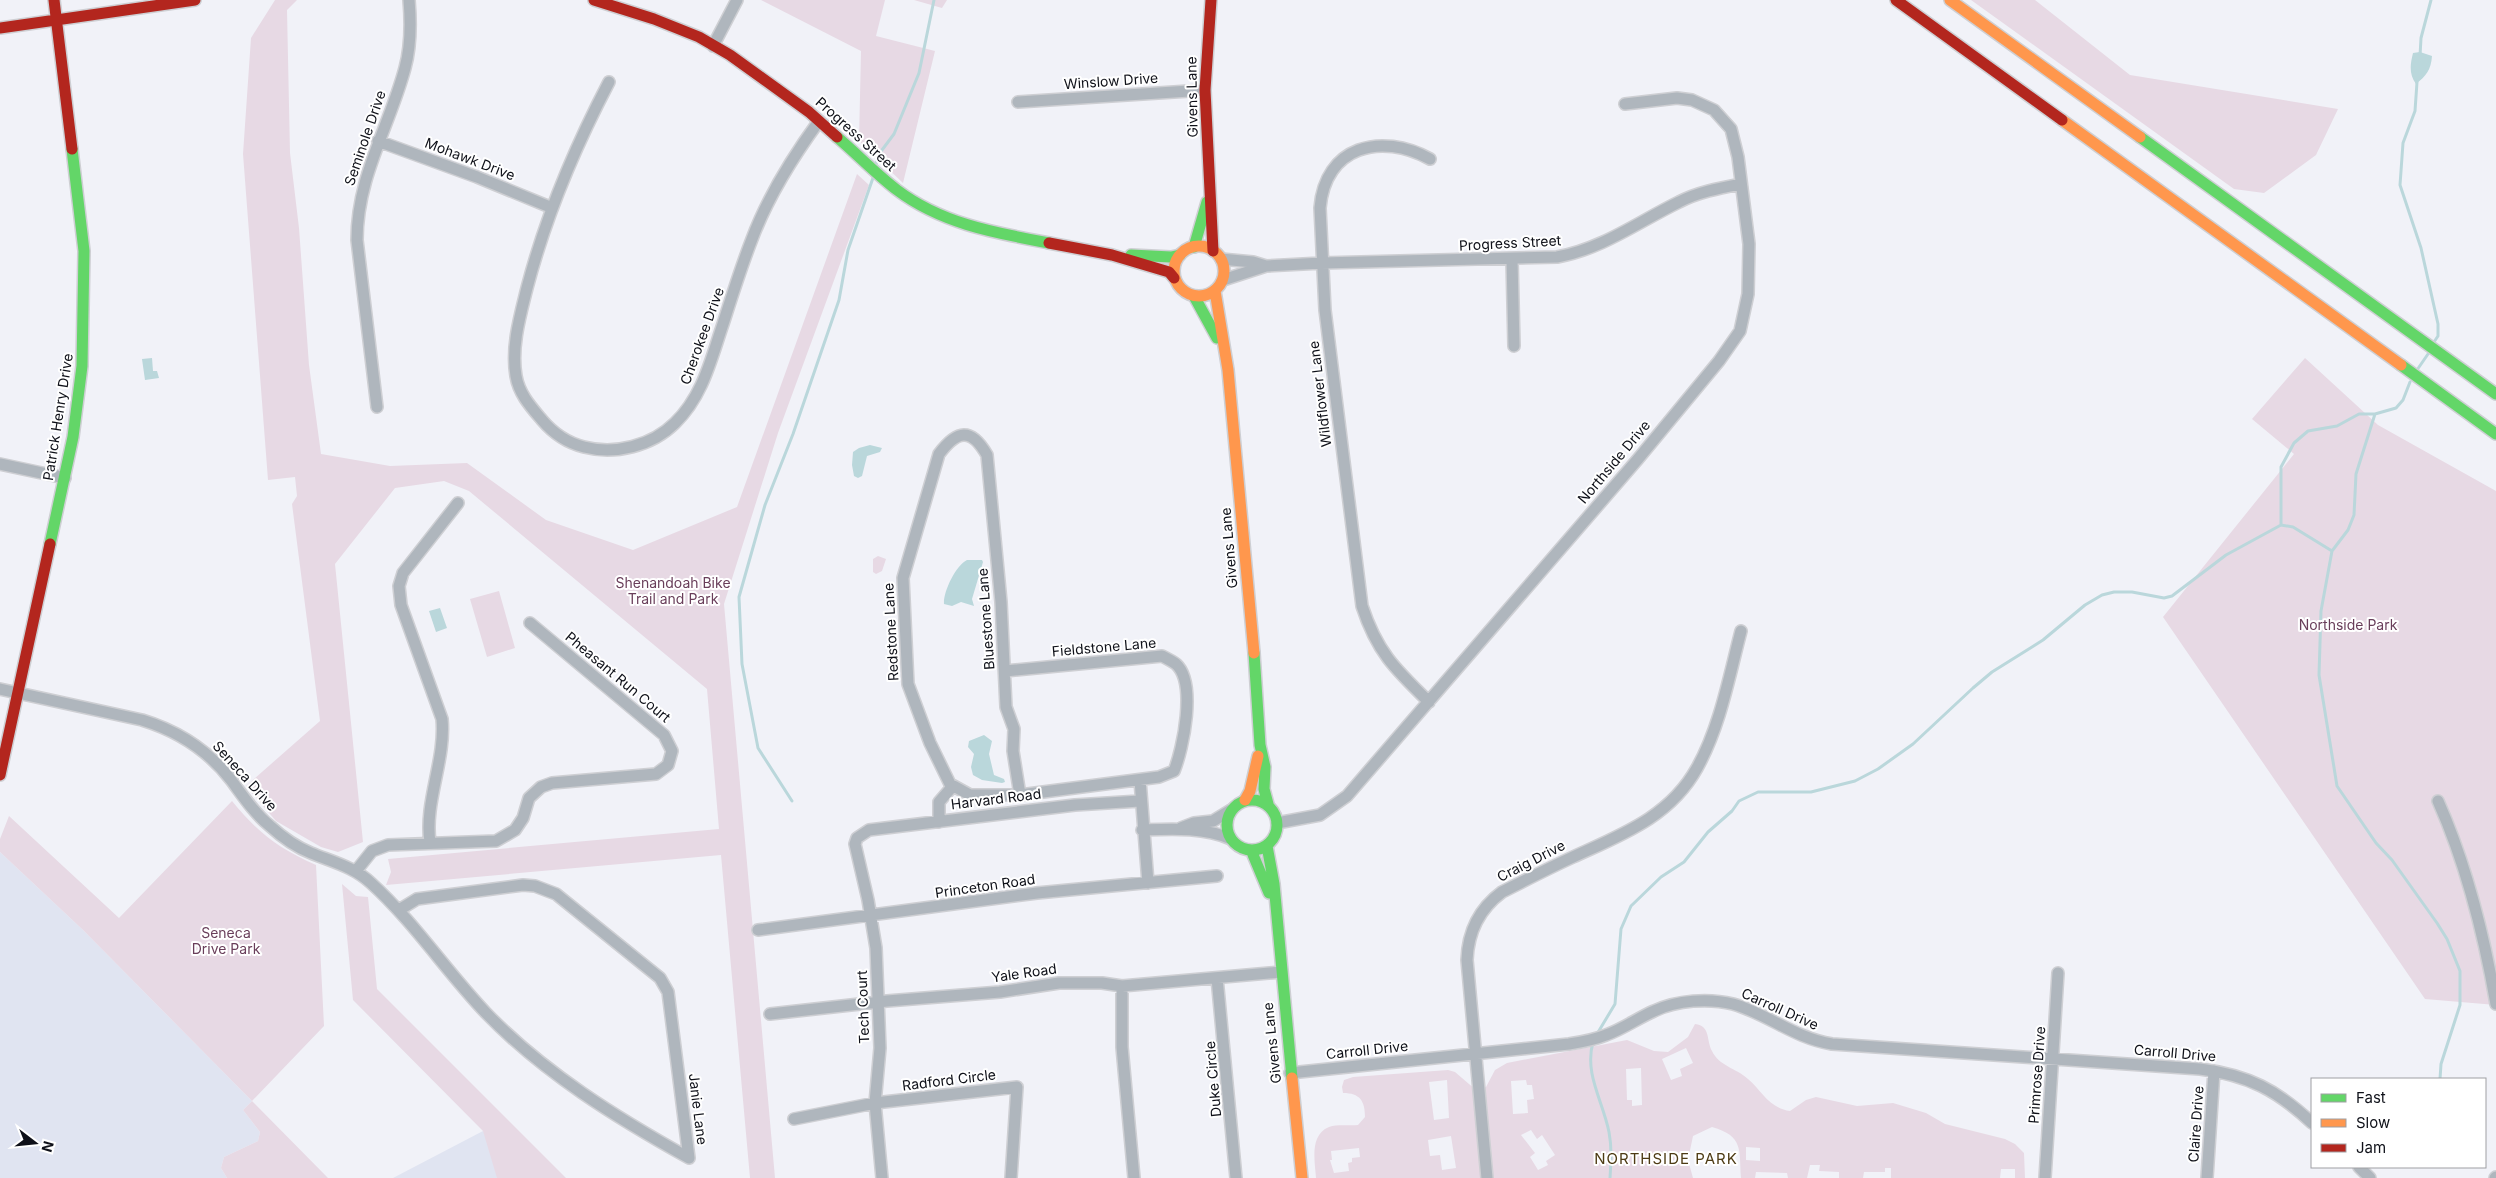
<svg xmlns="http://www.w3.org/2000/svg" width="2496" height="1178" font-family="Inter,sans-serif">
<style>
.built{fill:#e0e4f1}
.green{fill:#e7d9e4;fill-rule:evenodd}
.water{fill:#bad7db}
.lines{fill:none;stroke-linecap:round;stroke-linejoin:round}
.stream{stroke:#bad7db;stroke-width:3}
.street-casing{stroke:#cecfd3;stroke-width:14}
.fast-casing{stroke:#cecfd3;stroke-width:14}
.slow-casing{stroke:#cecfd3;stroke-width:14}
.jam-casing{stroke:#cecfd3;stroke-width:14}
.street{stroke:#afb6bd;stroke-width:11}
.fast{stroke:#63d668;stroke-width:11}
.slow{stroke:#ff974d;stroke-width:11}
.jam{stroke:#b3261e;stroke-width:11}
.labels{text-anchor:middle;stroke-width:4;stroke-linejoin:round;paint-order:stroke}
.street-label{font-size:14px;fill:#0e1018;stroke:#fff}
.park-label{font-size:14px;fill:#693e5a;stroke:#fff}
.neighbourhood-label{font-size:15px;letter-spacing:1px;fill:#4d3b14;stroke:#fff}
</style>
<rect width="100%" height="100%" fill="#f1f2f8"/>
<path class="built" d="M0 852 83 930 252 1101 243 1110 260 1132 258 1141 224 1157 221 1168 227 1178H0Z
M483 1131 530 1178H393Z"/>
<path class="green" d="M275 0H297L287 10 290 153 299 228 309 365 321 454 390 466 467 463 546 520 633 550 737 507 857 174 869 185 778 433 724 604 775 1178H750L721 855 386 885 391 872 388 859 719 829 707 689 469 491 444 481 395 488 335 564 363 842 338 852 321 847 276 821 246 786 320 721 292 504 297 496 295 477 268 480 243 154 251 38Z
M761 0H885L876 36 935 51 903 183 859 141 861 51Z
M914 0H947L942 8Z
M1971 0H2035L2130 75 2338 109 2316 155 2264 193 2234 189Z
M2305 358 2378 425 2496 491V1005L2425 999 2163 617 2294 454 2252 419Z
M878 556 886 559 882 571 876 574 873 572V559Z
M499 591 515 648 487 657 470 599Z
M232 801C257 832 279 849 316 865L324 1026 252 1101 328 1178H227L221 1168 224 1157 258 1141 260 1132 243 1110 252 1101 83 930 0 852V839L9 816 119 918Z
M342 884 356 896 368 897 377 989 566 1178H497L483 1131 353 1000Z
M1695 1024C1711 1026 1706 1040 1712 1051 1719 1066 1736 1068 1748 1079 1762 1091 1769 1108 1790 1111L1806 1100 1816 1097 1857 1106 1893 1103 1926 1113 1945 1124 2005 1139 2015 1144 2024 1153 2025 1178H2015V1169H2001L2000 1178H1891V1168H1885V1172H1864L1863 1178H1839V1172L1819 1171 1820 1165H1810L1807 1178H1788L1787 1173 1756 1172 1755 1178H1741C1739 1150 1744 1136 1712 1127L1693 1136 1688 1160 1693 1178H1316C1315 1162 1309 1135 1329 1127 1337 1124 1350 1126 1358 1125L1365 1117C1365 1101 1360 1093 1343 1093L1342 1087 1344 1080 1353 1077 1448 1070 1455 1072 1476 1090 1486 1087 1495 1070 1507 1063 1627 1040 1654 1051 1668 1052 1688 1037ZM1686 1048 1693 1063 1680 1069 1682 1076 1671 1080 1662 1059ZM1641 1068 1642 1105 1632 1106V1100H1627L1626 1069ZM1447 1080 1449 1118 1434 1120 1429 1082ZM1526 1080 1527 1085H1532L1534 1099 1527 1100 1528 1113 1513 1114 1511 1081ZM1531 1130 1537 1139 1542 1135 1555 1155 1546 1161 1548 1165 1538 1170 1530 1157 1535 1153 1521 1135ZM1451 1136 1456 1168 1442 1170 1440 1155 1430 1156 1428 1140ZM1746 1147 1760 1148V1161L1746 1160ZM1359 1148 1360 1157 1352 1158V1162L1348 1163 1349 1171 1334 1173 1330 1160H1332L1331 1151Z"/>
<path class="water" d="M2420 52 2432 56C2431 70 2426 76 2416 84 2409 74 2410 65 2413 53Z
M152 358 153 371H157L159 378 145 380 142 359Z
M870 445 882 448 880 452 867 456 862 476 858 478 854 476 852 465 853 452 859 448Z
M967 560H982L983 562 972 599 974 606 961 602 952 606 944 604C943 592 956 565 967 560Z
M440 608 447 628 436 632 429 611Z
M984 735 992 741 989 754 994 775 1004 779 1005 782 1002 783 982 780 973 775 971 767 974 754 968 747 969 741Z"/>
<g class="lines">
<path class="stream" d="M2420 56 2421 38 2431 0
M2417 82 2415 111 2403 143 2400 185 2421 248 2438 324V336L2434 342
M876 164 879 154 894 134 919 73 934 0
M2417 370 2428 354
M2375 414 2356 474 2354 515 2348 530 2332 551 2321 611 2319 675 2337 786 2376 843 2392 860 2437 923 2447 939 2460 971V1005L2441 1064 2440 1079
M2281 525V467L2294 443 2308 431 2337 426 2359 414H2375L2396 408 2403 400 2410 382
M792 801 758 748 742 664 739 597 765 505 793 434 839 300 848 250 874 175
M1597 1034 1615 1004 1621 929 1631 906 1661 877 1684 862 1708 832 1732 811 1739 801 1758 792H1811L1855 781 1878 769 1913 744 1973 688 1992 672 2043 640 2085 605 2102 595 2114 592H2132L2164 598 2172 596 2226 555 2281 525 2293 527 2332 551
M1593 1042C1584 1074 1603 1101 1609 1132 1612 1148 1611 1162 1610 1178"/>
<g class="street-casing">
<path id="street" d="M713 46 737 0
M609 82C574 149 546 215 527 288 520 316 511 347 516 376 519 394 531 407 542 420 553 433 568 443 584 447 615 455 652 446 675 423 703 396 711 359 723 324 732 296 741 267 752 239 768 196 792 158 819 121
M1018 102 1205 90
M378 141 477 177 550 207
M1221 259 1253 262 1266 266
M1512 260 1514 346
M1223 280 1266 266 1322 263 1557 257C1602 249 1638 222 1679 202 1698 192 1720 188 1741 184
M377 407 357 240C357 176 389 128 405 68 411 46 411 23 409 0
M0 464 65 478
M1005 671 1162 656C1166 658 1172 661 1176 664 1197 683 1183 749 1174 771L1159 777 1020 795H970L950 784 930 743 908 684 903 578 939 454C957 430 971 427 987 455L1001 602 1006 707 1014 729 1013 751 1020 795
M0 689 142 720C178 731 208 750 231 780 243 796 254 813 270 826 282 837 296 847 311 853 333 862 354 867 371 883 414 922 446 971 486 1013 544 1073 617 1118 689 1158L668 992 660 978 556 894 535 886 523 885 417 899 399 910
M1429 702C1395 669 1377 652 1362 606L1325 310 1320 208C1325 146 1381 132 1430 159
M1140 780 1148 883
M2438 801C2467 866 2484 935 2496 1004
M939 822V802L952 787
M1277 823 1320 815 1347 796 1638 459 1719 361 1740 331 1748 294 1749 244 1738 157 1731 129 1714 110 1692 100 1677 98 1625 104
M1181 828 1194 823 1213 821 1231 810
M1142 830C1171 829 1204 827 1231 839
M430 842C424 803 446 759 442 719L401 605 399 586 403 573 458 503
M356 871 372 851 388 845 496 841 515 830 523 818 529 798 541 787 552 783 656 774 668 765 672 751 664 735 530 623
M758 930 1037 893 1217 876
M1217 978 1236 1178
M1122 986V1047L1134 1178
M770 1014 887 1001 1000 992 1059 983H1102L1122 986 1281 972
M1290 1073 1569 1044C1582 1042 1594 1040 1606 1035 1623 1029 1638 1018 1654 1011 1677 1000 1709 998 1733 1004 1768 1014 1794 1038 1832 1044L2200 1069C2248 1075 2277 1090 2312 1123
M794 1119 875 1103 1017 1087 1011 1178
M2359 1167 2370 1178
M882 1178 875 1103 880 1048 876 948 868 900 855 844 857 838 869 830 1075 805 1140 801
M1487 1178 1467 960C1468 932 1479 909 1502 892 1526 880 1549 868 1573 857 1621 835 1670 817 1697 768 1720 727 1729 677 1741 631
M2045 1178 2058 973
M2207 1178 2214 1071
M2495 1178 2496 1177"/>
</g>
<g class="fast-casing">
<path id="fast" d="M837 137C857 154 876 174 897 190 942 224 996 233 1049 243
M2140 137 2496 394
M1194 247 1207 202
M1131 255 1171 257 1180 255
M1194 296 1217 338
M2401 365 2496 434
M50 544 73 437 82 366 84 251 72 149
M1254 653 1260 745 1265 767 1264 789 1268 804
M1227 825a25 25 0 1 1 50 0a25 25 0 1 1-50 0Z
M1267 846 1274 884 1292 1078
M1251 850 1269 893"/>
</g>
<g class="slow-casing">
<path id="slow" d="M1950 0 2140 137
M2062 120 2401 365
M1174 271a25 25 0 1 1 50 0a25 25 0 1 1-50 0Z
M1215 291 1228 370 1254 653
M1245 800 1250 791 1258 756
M1292 1078 1302 1178"/>
</g>
<g class="jam-casing">
<path id="jam" d="M54 0 72 149
M594 0 654 19 699 37 730 55 809 112 837 137
M1211 0 1205 90 1213 251
M1896 0 2062 120
M0 28 195 0
M1049 243 1112 255 1169 272 1174 278
M0 775 50 544"/>
</g>
<use href="#street" class="street"/>
<use href="#fast" class="fast"/>
<use href="#slow" class="slow"/>
<use href="#jam" class="jam"/>
</g>
<g class="labels">
<g class="street-label">
<text transform="translate(1111 81) rotate(-4)" y="5">Winslow Drive</text>
<text transform="translate(1192 97) rotate(-91)" y="5">Givens Lane</text>
<text transform="translate(856 134) rotate(42)" y="5">Progress Street</text>
<text transform="translate(365 138) rotate(-71)" y="5">Seminole Drive</text>
<text transform="translate(470 159) rotate(21)" y="5">Mohawk Drive</text>
<text transform="translate(1510 243) rotate(-3)" y="5">Progress Street</text>
<text transform="translate(702 336) rotate(-70)" y="5">Cherokee Drive</text>
<text transform="translate(1320 394) rotate(-97)" y="5">Wildflower Lane</text>
<text transform="translate(58 417) rotate(-81)" y="5">Patrick Henry Drive</text>
<text transform="translate(1614 462) rotate(-50)" y="5">Northside Drive</text>
<text transform="translate(1229 548) rotate(-95)" y="5">Givens Lane</text>
<text transform="translate(986 619) rotate(-94)" y="5">Bluestone Lane</text>
<text transform="translate(891 632) rotate(-93)" y="5">Redstone Lane</text>
<text transform="translate(1104 647) rotate(-5)" y="5">Fieldstone Lane</text>
<text transform="translate(618 677) rotate(40)" y="5">Pheasant Run Court</text>
<text transform="translate(245 776) rotate(48)" y="5">Seneca Drive</text>
<text transform="translate(996 799) rotate(-7)" y="5">Harvard Road</text>
<text transform="translate(1531 861) rotate(-27)" y="5">Craig Drive</text>
<text transform="translate(985 886) rotate(-8)" y="5">Princeton Road</text>
<text transform="translate(1024 973) rotate(-8)" y="5">Yale Road</text>
<text transform="translate(863 1007) rotate(-92)" y="5">Tech Court</text>
<text transform="translate(1780 1009) rotate(24)" y="5">Carroll Drive</text>
<text transform="translate(1272 1043) rotate(-96)" y="5">Givens Lane</text>
<text transform="translate(1367 1050) rotate(-6)" y="5">Carroll Drive</text>
<text transform="translate(2175 1053) rotate(5)" y="5">Carroll Drive</text>
<text transform="translate(2037 1075) rotate(-86)" y="5">Primrose Drive</text>
<text transform="translate(1213 1079) rotate(-95)" y="5">Duke Circle</text>
<text transform="translate(949 1080) rotate(-7)" y="5">Radford Circle</text>
<text transform="translate(698 1109) rotate(83)" y="5">Janie Lane</text>
<text transform="translate(2196 1124) rotate(-86)" y="5">Claire Drive</text>
</g>
<g class="park-label">
<text x="673" y="588">Shenandoah Bike<tspan x="673" dy="16">Trail and Park</tspan></text>
<text x="2348" y="630">Northside Park</text>
<text x="226" y="938">Seneca<tspan x="226" dy="16">Drive Park</tspan></text>
</g>
<g class="neighbourhood-label">
<text x="1666" y="1164">NORTHSIDE PARK</text>
</g>
</g>
<rect x="2311" y="1078" width="175" height="90" fill="#ffffff" stroke="#9f9fa3"/>
<rect x="2321" y="1094" width="25" height="8" fill="#63d668" stroke="#9f9fa3"/>
<text x="2356" y="1103" font-size="15" fill="#0e1018">Fast</text>
<rect x="2321" y="1119" width="25" height="8" fill="#ff974d" stroke="#9f9fa3"/>
<text x="2356" y="1128" font-size="15" fill="#0e1018">Slow</text>
<rect x="2321" y="1144" width="25" height="8" fill="#b3261e" stroke="#9f9fa3"/>
<text x="2356" y="1153" font-size="15" fill="#0e1018">Jam</text>
<g transform="translate(35 1143) rotate(106)" stroke="#ffffff" stroke-width="4" paint-order="stroke">
<path d="M0-4L9 19L0 12L-9 19Z" fill="#0e1018"/>
<text y="-8" font-size="14" font-weight="bold" text-anchor="middle" fill="#0e1018">N</text>
</g>
</svg>
